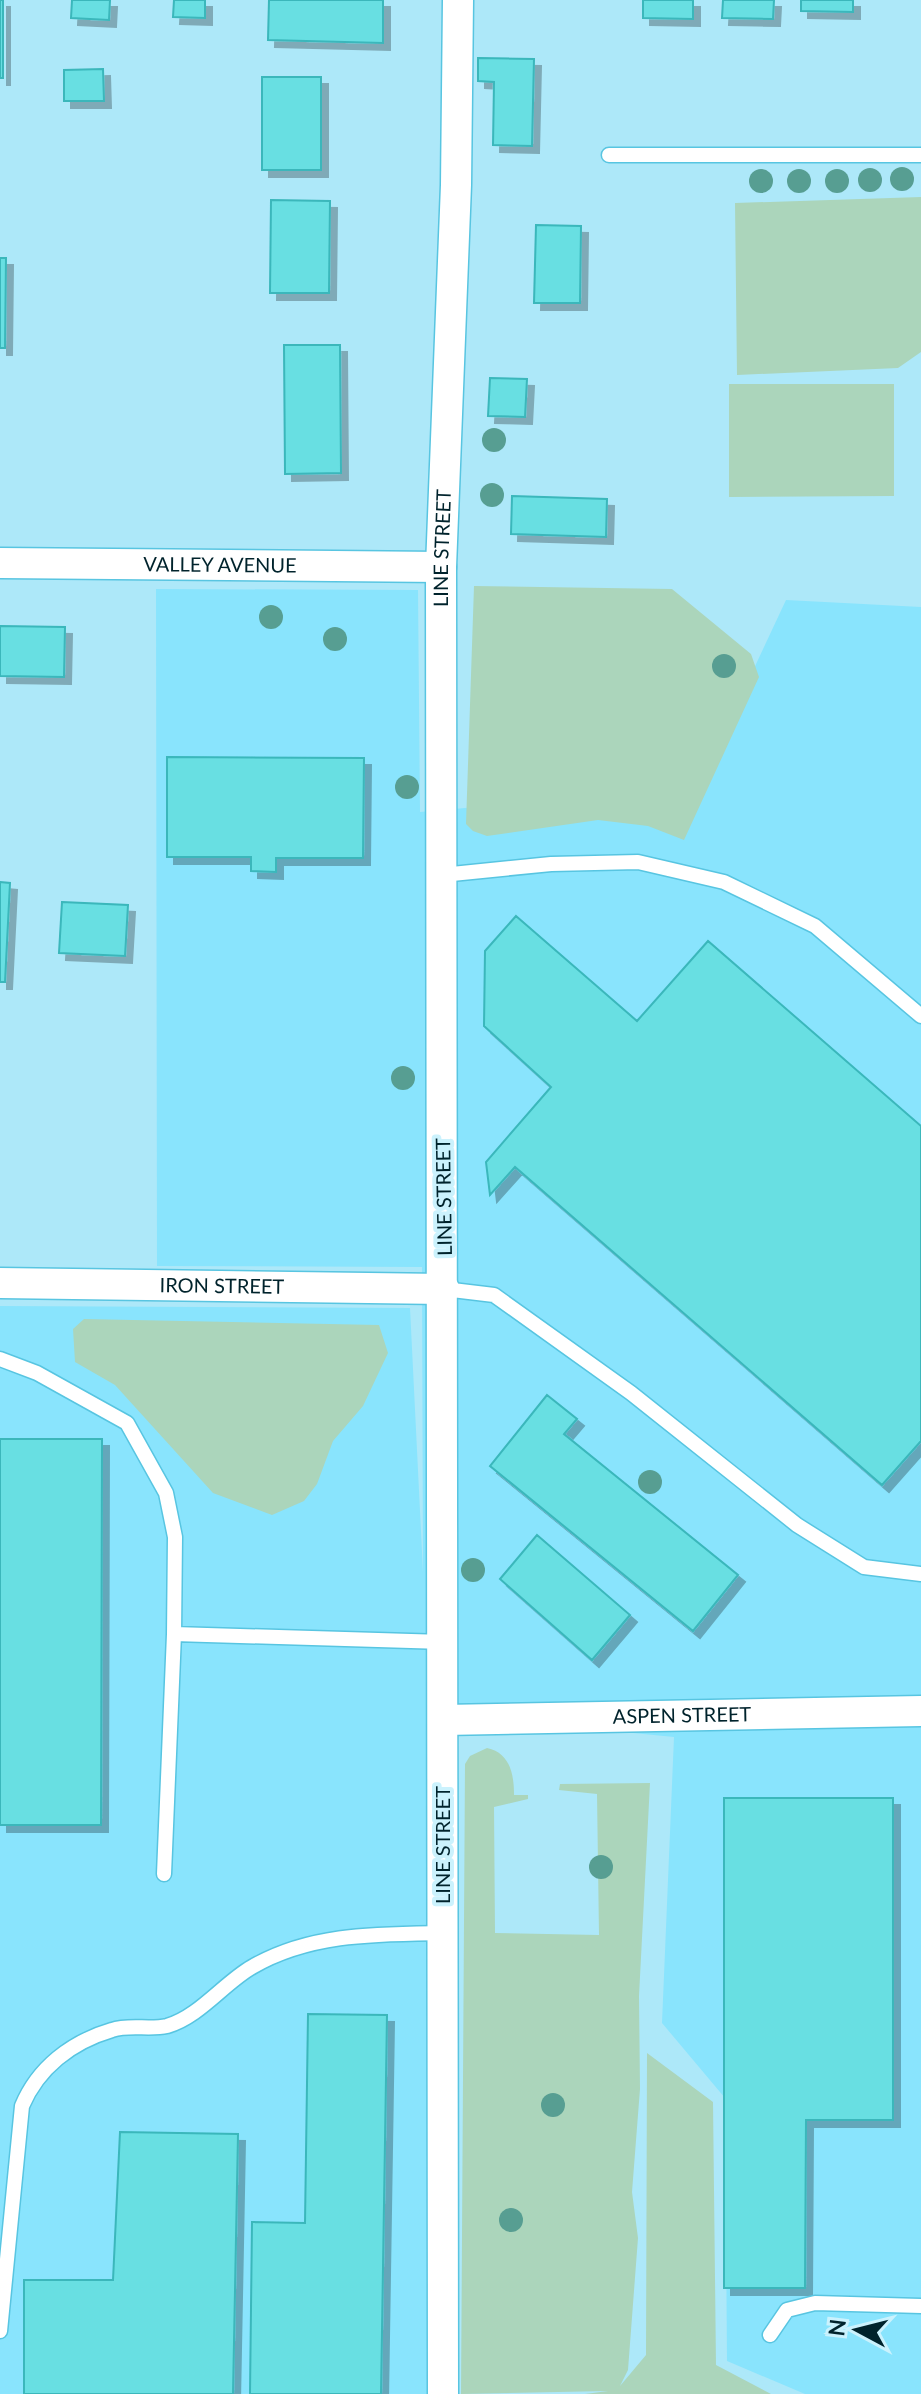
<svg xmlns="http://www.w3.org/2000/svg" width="921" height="2394" font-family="Lato,sans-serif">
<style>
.built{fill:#89e4fd}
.green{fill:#abd5bb}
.building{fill:#68dfe2;stroke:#3ab7bb;stroke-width:2;filter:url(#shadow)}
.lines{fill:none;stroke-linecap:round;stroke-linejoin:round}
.lane-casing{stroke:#58c5e1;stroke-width:17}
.street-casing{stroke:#58c5e1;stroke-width:33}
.lane{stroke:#fff;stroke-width:14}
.street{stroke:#fff;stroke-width:30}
.tree{fill:#579e92}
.labels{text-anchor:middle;stroke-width:8;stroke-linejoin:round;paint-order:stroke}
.street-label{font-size:20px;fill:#00232c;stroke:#cbf2fd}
</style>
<defs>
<filter id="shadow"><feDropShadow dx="7" dy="7" stdDeviation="0" flood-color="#0004"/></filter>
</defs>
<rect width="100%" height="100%" fill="#ade8f9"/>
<path class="built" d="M156 589 418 590 420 812 625 794 685 816 786 600 921 607V2394H805L727 2361 725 2098 662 2023 674 1737 429 1713 459 2394H0V1306L410 1308 423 1572 422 1267 157 1266Z"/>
<path class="green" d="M921 197V352L898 368 737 375 735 203Z
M729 384H894V496L729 497Z
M474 586 672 589 751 654 759 677 684 840 648 826 598 820 487 836 473 831 466 824Z
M84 1319 379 1325 388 1353 363 1406 333 1441 317 1484 304 1501 272 1515 213 1493 115 1385 75 1362 73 1329Z
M487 1748C510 1753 514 1774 514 1795H528V1799L494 1807 495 1933 599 1935 597 1794 559 1790 560 1784 650 1783 639 1996 640 2089 632 2192 638 2238 628 2370 620 2386 646 2355 647 2053 713 2102 716 2365 771 2394H585L608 2391 461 2394 465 1764 470 1756Z"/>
<path class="building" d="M0 0H3V78H0Z
M72 0H110L109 20 71 18Z
M174 0H205V18L173 17Z
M269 0H383V43L268 40Z
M643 0H693V19L643 18Z
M723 0H774L773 19 722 18Z
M801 0H853V12L801 11Z
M478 58 534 59 532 146 493 145 494 82 478 81Z
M103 69 104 101H64V70Z
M262 77H321V170H262Z
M271 200 330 201 329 293H270Z
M536 225 581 226 580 303H534Z
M0 258H6L5 348H0Z
M284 345H340L341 473 285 474Z
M490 378 527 379 525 417 488 416Z
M512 496 607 499 606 537 511 534Z
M0 626 65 627 64 677 0 676Z
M167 757 364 758 363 858H276V872L251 871V857H167Z
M0 882 10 883 5 982H0Z
M62 902 128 905 125 956 59 953Z
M516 916 637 1021 708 941 921 1126V1441L882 1485 515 1167 490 1195 486 1162 551 1087 484 1026 485 951Z
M547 1395 577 1419 564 1434 738 1575 693 1631 490 1466Z
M0 1439H102L101 1825H0Z
M537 1535 630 1615 592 1660 500 1579Z
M724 1798H893V2120H806L805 2288H724Z
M308 2014 387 2015 381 2394H250L252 2222 305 2223Z
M120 2132 238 2134 233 2394H24V2280H113Z"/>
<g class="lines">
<g class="lane-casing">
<path id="lane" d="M609 155H921
M442 875 551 864 638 862 724 882 815 926 921 1016
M444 1289 494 1295 631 1393 797 1525 864 1567 921 1574
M0 1359 37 1373 127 1423 166 1493 175 1537 174 1634 444 1642
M164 1874 174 1634
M0 2331 22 2106C38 2068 71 2042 112 2030 129 2024 149 2030 167 2026 199 2017 224 1983 252 1967 310 1933 378 1934 443 1933
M770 2335 787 2310 815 2303 921 2306"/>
</g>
<g class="street-casing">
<g id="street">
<path id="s1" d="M0 563 441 567"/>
<path id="s2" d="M0 1283 444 1289"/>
<path id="s3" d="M444 1720 921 1711"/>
<path id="s4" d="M443 2394 441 567 456 185 458 0"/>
</g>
</g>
<use href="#lane" class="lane"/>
<use href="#street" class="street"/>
</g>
<g class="tree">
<circle cx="902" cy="179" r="12"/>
<circle cx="870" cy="180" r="12"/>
<circle cx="761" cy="181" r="12"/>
<circle cx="799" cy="181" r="12"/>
<circle cx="837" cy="181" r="12"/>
<circle cx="494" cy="440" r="12"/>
<circle cx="492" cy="495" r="12"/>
<circle cx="271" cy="617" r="12"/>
<circle cx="335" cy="639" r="12"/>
<circle cx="724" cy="666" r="12"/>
<circle cx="407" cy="787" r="12"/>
<circle cx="403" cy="1078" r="12"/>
<circle cx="650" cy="1482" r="12"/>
<circle cx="473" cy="1570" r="12"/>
<circle cx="601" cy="1867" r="12"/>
<circle cx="553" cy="2105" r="12"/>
<circle cx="511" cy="2220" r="12"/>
</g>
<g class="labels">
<g class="street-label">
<text dy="7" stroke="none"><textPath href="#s4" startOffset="1846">LINE STREET</textPath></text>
<text dy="7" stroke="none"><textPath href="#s1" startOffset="220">VALLEY AVENUE</textPath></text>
<text transform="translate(444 1197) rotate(-91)" y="7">LINE STREET</text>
<text dy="7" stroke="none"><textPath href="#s2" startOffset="222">IRON STREET</textPath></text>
<text dy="7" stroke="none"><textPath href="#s3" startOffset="238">ASPEN STREET</textPath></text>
<text transform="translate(443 1845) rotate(-90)" y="7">LINE STREET</text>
</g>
</g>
<g transform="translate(857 2330) rotate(277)" stroke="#cbf2fd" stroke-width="6" paint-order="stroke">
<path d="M0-6L14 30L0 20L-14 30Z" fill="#00232c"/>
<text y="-12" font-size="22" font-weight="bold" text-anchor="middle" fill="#00232c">N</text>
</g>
</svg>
